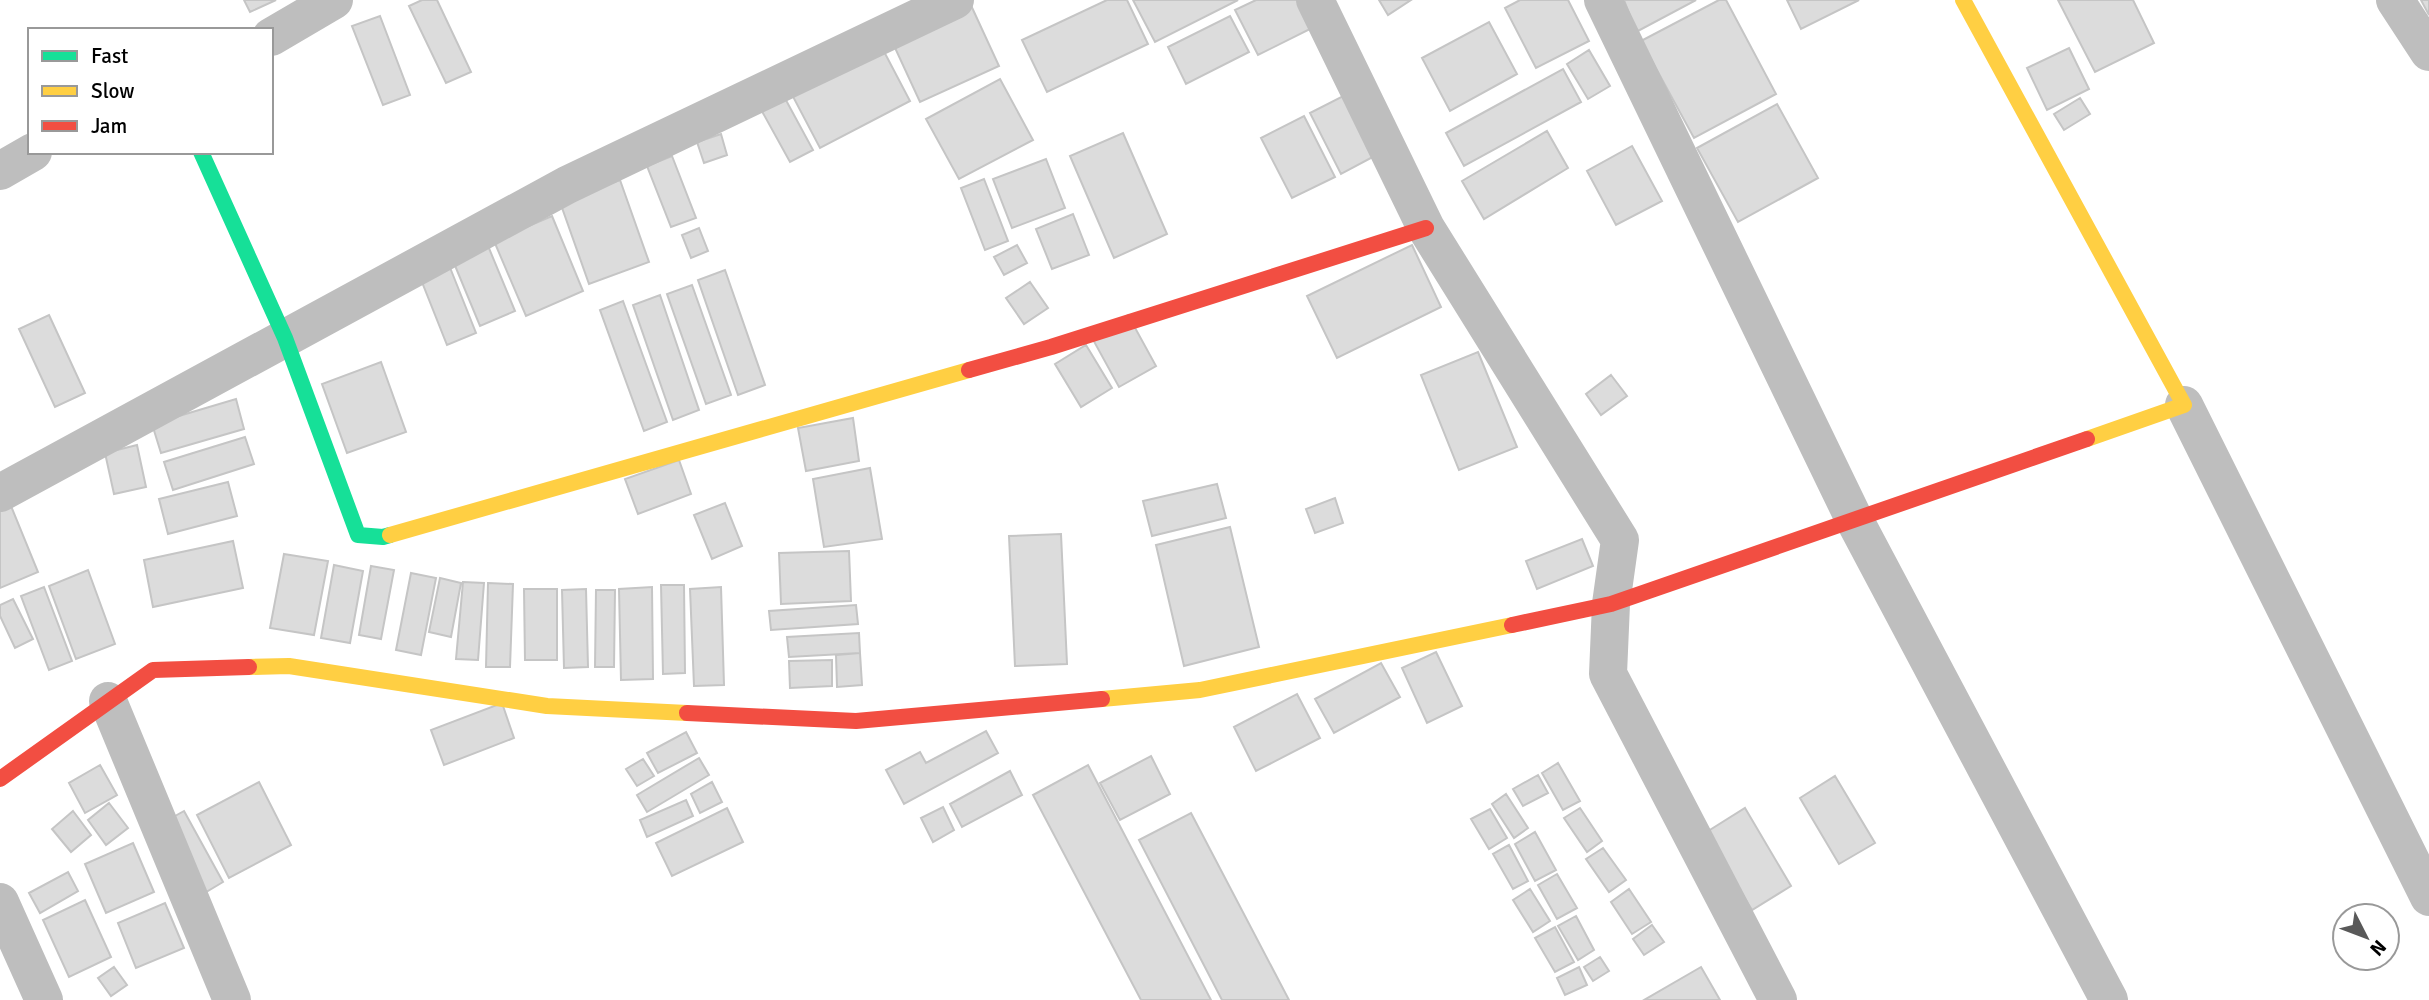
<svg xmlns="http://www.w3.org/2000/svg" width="2429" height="1000" font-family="Signika,sans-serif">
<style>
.building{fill:#dcdcdc;stroke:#c5c5c5;stroke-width:2}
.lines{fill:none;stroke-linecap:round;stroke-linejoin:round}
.street{stroke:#bebebe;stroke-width:38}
.fast{stroke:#16e098;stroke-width:16}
.slow{stroke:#ffcf43;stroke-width:16}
.jam{stroke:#f24e42;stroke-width:16}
</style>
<rect width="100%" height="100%" fill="#fff"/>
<path class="building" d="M244 0H276L250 12Z
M422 0H437L471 72 446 83 409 6Z
M1107 0H1127L1148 44 1047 92 1022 40Z
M1133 0H1238L1155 42Z
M1256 0H1305L1318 25 1258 55 1235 10Z
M1379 0H1411L1388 15Z
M1520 0H1568L1589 41 1536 68 1505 8Z
M1624 0H1696L1636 32Z
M1719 0H1726L1776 94 1694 138 1641 41Z
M1787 0H1859L1801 29Z
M2058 0H2133L2154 43 2095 72Z
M2421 0H2429V15Z
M969 1 999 66 920 102 890 37Z
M380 16 410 95 383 105 352 26Z
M1230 16 1249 52 1186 84 1168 47Z
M1489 22 1517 74 1450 111 1422 58Z
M879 42 910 101 820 148 789 89Z
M2069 48 2089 89 2047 110 2027 68Z
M1589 50 1610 86 1588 99 1567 64Z
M1563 69 1581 102 1464 166 1446 133Z
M1000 79 1033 140 959 179 926 119Z
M781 91 813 150 790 162 758 104Z
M1353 91 1384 151 1341 174 1310 113Z
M2080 98 2090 114 2064 130 2054 114Z
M1777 104 1818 178 1738 222 1697 148Z
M1304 116 1335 177 1292 198 1261 138Z
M1547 131 1568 168 1484 219 1462 181Z
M1123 133 1167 234 1114 258 1070 156Z
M721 134 727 155 704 163 697 142Z
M1632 146 1662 201 1616 225 1587 171Z
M672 156 696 218 671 227 647 166Z
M1046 159 1065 208 1012 228 993 179Z
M984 179 1008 241 985 250 961 188Z
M620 180 649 262 589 284 560 202Z
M1073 214 1089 255 1052 269 1036 229Z
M552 216 583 291 526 316 494 241Z
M699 228 708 251 691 258 682 235Z
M486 241 515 311 480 326 451 256Z
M1017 245 1027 263 1004 275 994 257Z
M1412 245 1441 307 1337 358 1307 296Z
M447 260 476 333 447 345 418 272Z
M725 270 765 385 738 395 698 280Z
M1030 282 1048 308 1024 324 1006 298Z
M692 285 731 395 706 404 667 294Z
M660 295 699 410 673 420 633 305Z
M623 301 667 422 644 431 600 310Z
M49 315 85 393 55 407 19 329Z
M1128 315 1156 366 1119 387 1091 336Z
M1086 345 1112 388 1081 407 1055 364Z
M1478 352 1517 447 1459 470 1421 375Z
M381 362 406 432 347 453 322 384Z
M1611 375 1627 396 1601 415 1586 394Z
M236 399 244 429 161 453 152 424Z
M853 418 859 461 806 471 798 428Z
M245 437 254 464 173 490 164 462Z
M137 445 146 487 114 494 105 453Z
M679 460 691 494 638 514 625 479Z
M870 468 882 539 824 547 813 479Z
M228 482 237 516 168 534 159 499Z
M1217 484 1226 518 1152 536 1143 501Z
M1335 498 1343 523 1315 533 1306 509Z
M725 503 742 546 712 559 694 515Z
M11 506 38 572 0 588V511Z
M1230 527 1259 647 1184 666 1156 545Z
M1061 534 1067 664 1015 666 1009 536Z
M1582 539 1593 566 1537 589 1526 561Z
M233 541 243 588 153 607 144 560Z
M849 551 851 601 781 604 779 553Z
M284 554 328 561 314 635 270 628Z
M334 565 363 571 350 643 321 638Z
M371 566 394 570 381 639 359 635Z
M88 570 115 644 76 659 49 586Z
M411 573 436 578 421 655 396 650Z
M440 578 461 583 451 637 429 632Z
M463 582 484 583 478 660 456 659Z
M488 583 513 584 510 667H486Z
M661 585H684L685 673 663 674Z
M44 587 72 661 49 670 21 596Z
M652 587 653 679 621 680 619 589Z
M721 587 724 685 694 686 690 589Z
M524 589H557V660H525Z
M586 589 588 667 564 668 562 590Z
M596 590H615L614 667H595Z
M13 599 33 639 15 648 0 616V605Z
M856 605 858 624 771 630 769 611Z
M859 633 860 653 789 657 787 637Z
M1436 652 1462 706 1427 723 1402 668Z
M860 653 862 685 837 687 836 655Z
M832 660V686L790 688 789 661Z
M1381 663 1400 697 1334 733 1315 699Z
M1297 694 1320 738 1256 771 1234 727Z
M502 703 514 738 444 765 431 730Z
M986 731 998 753 904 804 886 770 920 752 926 763Z
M686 732 697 753 658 773 647 753Z
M1151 756 1170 794 1120 820 1100 783Z
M699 758 709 775 647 812 637 795Z
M643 759 654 776 637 786 626 769Z
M1558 763 1580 801 1563 810 1542 773Z
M100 765 117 795 85 813 69 783Z
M1088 765 1211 1000H1141L1033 795Z
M1010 771 1022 795 962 827 950 804Z
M1538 775 1548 793 1523 806 1513 789Z
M1835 776 1875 843 1839 864 1800 798Z
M259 782 291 845 229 878 197 815Z
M712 782 722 802 700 813 691 794Z
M1506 794 1528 828 1514 838 1492 804Z
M686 800 693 816 647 837 640 820Z
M109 803 128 828 106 845 88 820Z
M943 807 954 830 933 842 921 818Z
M727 808 743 842 672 876 656 843Z
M1580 808 1602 841 1587 852 1564 818Z
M1745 808 1791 886 1752 910 1705 833Z
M1490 809 1507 838 1489 849 1471 819Z
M73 811 91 835 71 852 52 829Z
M184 811 223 882 201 895 161 824Z
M1191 813 1289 1000H1222L1139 840Z
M1535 832 1556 870 1535 881 1515 844Z
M133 843 154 892 106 913 85 864Z
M1509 845 1528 881 1513 889 1493 854Z
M1603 848 1626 880 1609 892 1586 859Z
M68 872 78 891 40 913 29 893Z
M1557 874 1577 908 1557 919 1538 885Z
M1530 889 1550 921 1533 932 1513 900Z
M1629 889 1651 922 1632 934 1611 902Z
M85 900 111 957 69 977 43 920Z
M165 903 184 948 136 968 118 923Z
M1576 916 1594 950 1578 960 1558 926Z
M1652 925 1664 942 1644 955 1633 939Z
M1555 927 1574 962 1555 972 1535 938Z
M1600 957 1609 971 1593 981 1584 967Z
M114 967 127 985 111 996 98 978Z
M1579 967 1587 985 1565 995 1557 978Z
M1701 967 1720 1000H1644Z"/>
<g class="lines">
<path class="street" d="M1315 0 1426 228 1620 540 1611 604 1608 674 1778 1000
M1603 0 1855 521 2109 1000
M2395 0 2429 52
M271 37 334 0
M0 171 33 152
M2184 405 2429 897
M0 493 567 185 955 0
M108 701 232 1000
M0 902 44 1000"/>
<path class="fast" d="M201 152 285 338 358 535 383 537 390 535"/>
<path class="slow" d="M1963 0 2184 405 2087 439
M390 535 969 370
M249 667 289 666 547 706 687 713
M1102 699 1200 690 1512 625"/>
<path class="jam" d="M969 370 1051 347 1426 228
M1512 625 1611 604 2087 439
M687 713 856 721 1102 699
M0 779 153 670 249 667"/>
</g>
<rect x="28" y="28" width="245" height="126" fill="#ffffff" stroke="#999999" stroke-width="2"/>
<rect x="42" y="51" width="35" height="10" fill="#16e098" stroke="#999999" stroke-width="2"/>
<text x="91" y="63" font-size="21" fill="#000000">Fast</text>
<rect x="42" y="86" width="35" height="10" fill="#ffcf43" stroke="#999999" stroke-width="2"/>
<text x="91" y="98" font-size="21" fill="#000000">Slow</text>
<rect x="42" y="121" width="35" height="10" fill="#f24e42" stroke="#999999" stroke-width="2"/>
<text x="91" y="133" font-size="21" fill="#000000">Jam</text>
<g transform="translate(2366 937) rotate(132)"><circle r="33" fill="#ffffff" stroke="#999999" stroke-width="2"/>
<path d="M0-5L12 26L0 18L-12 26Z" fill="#595959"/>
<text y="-10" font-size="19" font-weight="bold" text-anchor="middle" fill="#000000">N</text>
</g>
</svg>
